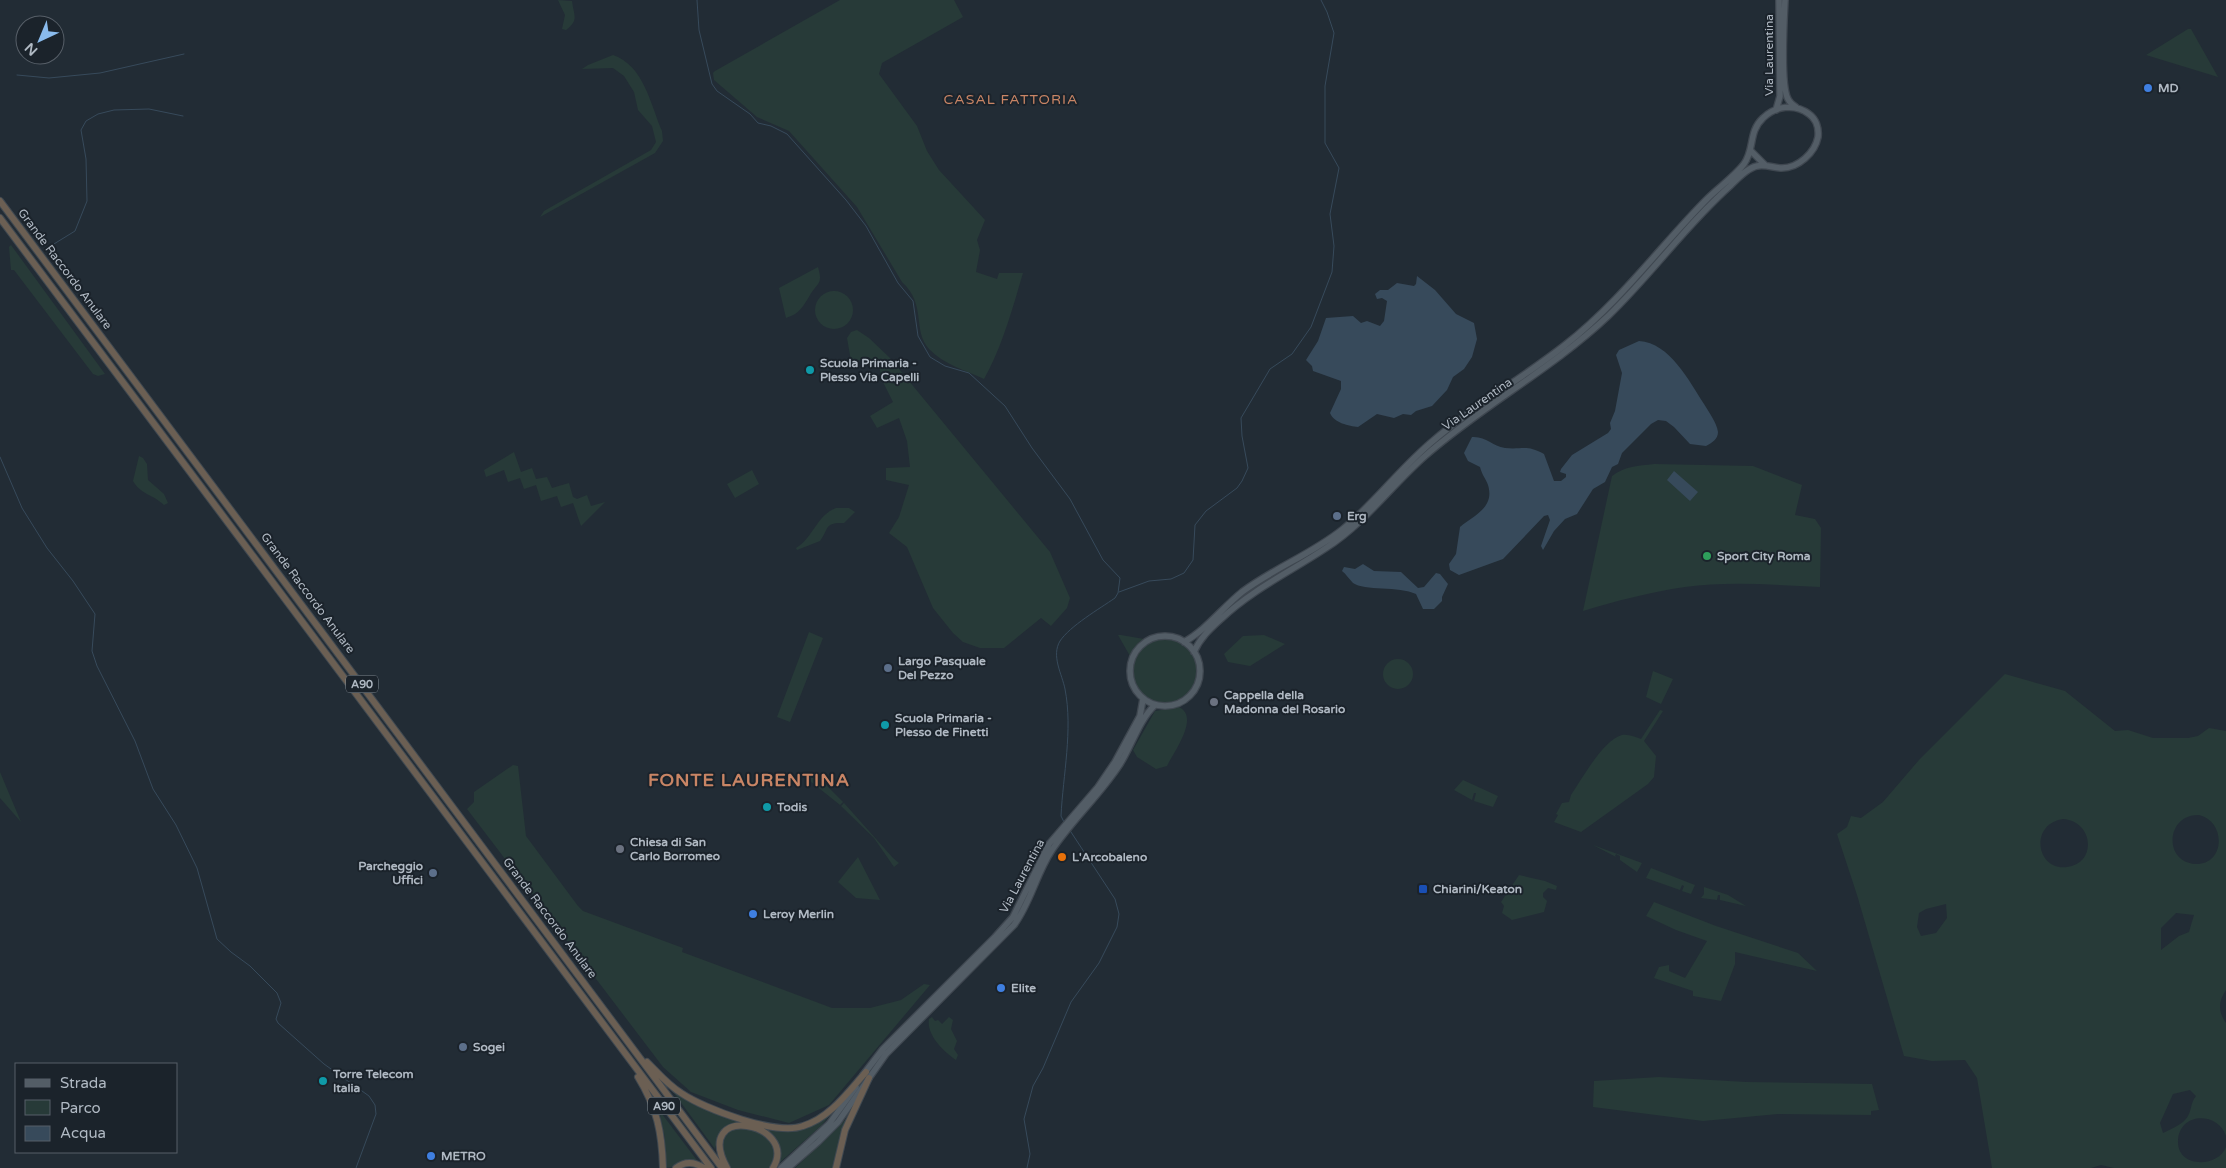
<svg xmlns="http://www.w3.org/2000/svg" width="2226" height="1168" font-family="'Varela Round',sans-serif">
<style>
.green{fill:#273a38;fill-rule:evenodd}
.water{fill:#374a5b}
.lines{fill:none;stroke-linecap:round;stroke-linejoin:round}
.stream{stroke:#374a5b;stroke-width:1}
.major-casing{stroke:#3f4750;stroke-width:8}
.highway-casing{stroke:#404951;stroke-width:8}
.major{stroke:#535d66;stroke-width:5.5}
.highway{stroke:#6b5f53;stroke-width:6}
.shop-dot{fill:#3f7fe0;stroke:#1b232b;stroke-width:2}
.culture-dot{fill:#0f9aa8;stroke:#1b232b;stroke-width:2}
.service-dot{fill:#5c6f8a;stroke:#1b232b;stroke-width:2}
.leisure-dot{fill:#2e9e5b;stroke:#1b232b;stroke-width:2}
.worship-dot{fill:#6b7280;stroke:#1b232b;stroke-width:2}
.food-dot{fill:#e8710a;stroke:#1b232b;stroke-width:2}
.transit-dot{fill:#1a4fb4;stroke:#1b232b;stroke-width:2}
.labels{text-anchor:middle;stroke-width:4;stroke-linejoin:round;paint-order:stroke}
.shield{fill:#1b232b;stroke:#838c95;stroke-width:1}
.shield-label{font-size:11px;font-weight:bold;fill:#b0b9c3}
.street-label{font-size:12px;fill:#b0b9c3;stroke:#1b232b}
.poi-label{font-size:12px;font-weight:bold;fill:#b0b9c3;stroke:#1b232b;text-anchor:start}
.neighbourhood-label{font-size:14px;letter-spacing:1px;fill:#c98565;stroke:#1b232b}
.district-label{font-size:18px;font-weight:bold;letter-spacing:1px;fill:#c98565;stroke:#1b232b}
</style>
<rect width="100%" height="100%" fill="#222c35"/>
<path class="green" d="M558 0 572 1C574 16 579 20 566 30L562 29 565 15Z
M840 0H954L963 17 882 63 879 74 917 126 927 151 939 170 985 220 977 240 980 250 976 272 997 279 999 273H1023C1012 310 1002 347 984 379 967 371 943 364 929 349 912 330 927 305 902 282L857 207 789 131 757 117 714 80 713 73 715 71Z
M2188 29H2191L2218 77 2146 55Z
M613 55C644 66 650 103 662 131L663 141 655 153 540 217 544 211 651 150 656 142 652 126 638 110 634 92 624 76 613 68 582 69 588 65Z
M11 245 105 374 98 376 93 374 14 270H11L9 247Z
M818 267C823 284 818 282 810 295 803 307 799 314 786 318L779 288Z
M815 310a19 19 0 1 1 38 0a19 19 0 1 1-38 0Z
M857 330 869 338 890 358 1050 552 1070 598 1067 608 1051 626 1041 618 1004 648H980L963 642 953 633 933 608 907 547 889 533 899 517 909 485 886 480V468L910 467 907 441 899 418 877 428 870 416 893 402 883 382 877 359 851 361 847 338 851 332Z
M514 452 521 472 532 468 536 479 547 477 552 488 569 483 573 497 577 499 587 495 591 506 605 502 581 526 573 503 561 507 557 496 541 501 536 485 524 489 520 478 508 482 504 470 486 477 484 470Z
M139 456 143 458 147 464 148 480 164 494 168 503 164 505C154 495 140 494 133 481Z
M1654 464 1753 466 1802 485 1795 515 1815 519 1821 528 1820 587C1775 585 1729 581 1685 587 1650 592 1616 601 1583 611L1612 476C1625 466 1638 466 1654 464Z
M752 470 759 484 735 498 727 484Z
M836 508H849L855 512 844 523C824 522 829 529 820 541L797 550 796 548C813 538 817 515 836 508Z
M809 632 823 638 790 722 777 717Z
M1118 635H1121L1144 639 1138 643 1130 656Z
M1264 635 1285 644 1250 666 1228 662 1224 654 1243 636Z
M1133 671a32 32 0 1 1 64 0a32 32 0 1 1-64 0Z
M1383 674a15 15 0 1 1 30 0a15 15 0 1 1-30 0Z
M1653 671 1673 679 1661 704 1646 697Z
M2005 674 2065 691 2115 731 2128 730 2153 738H2188L2198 736 2209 728 2226 731V990C2218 1001 2218 1012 2226 1023V1136C2218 1111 2178 1112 2178 1142 2178 1168 2218 1168 2226 1147V1168H2114L2101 1165 2091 1168H1992L1977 1078 1965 1060 1932 1061 1904 1056 1857 895 1837 834 1847 827 1851 816 1861 818 1883 802 1919 760ZM2199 815C2226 821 2226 865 2195 864 2163 862 2166 814 2199 815ZM2063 819C2094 821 2097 864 2067 867 2036 871 2029 824 2063 819ZM1946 904 1947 918 1936 933 1921 936 1917 927 1919 913 1926 909ZM2176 913 2194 915 2189 932 2179 936 2161 950V928ZM2190 1090 2196 1096C2190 1104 2192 1109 2188 1116 2184 1124 2171 1129 2163 1133L2160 1123 2173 1094Z
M1179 707C1200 717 1174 752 1167 766L1156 769 1137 757 1133 750 1155 711Z
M1660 710 1663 711 1644 741 1656 756 1654 777 1648 784 1581 832 1554 822 1558 815 1556 814 1562 803 1569 802 1571 795C1582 779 1603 740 1622 735 1629 734 1635 737 1641 739Z
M513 765 518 766 526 836 578 906 583 911 683 948 682 952 832 1008H870L901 1000 924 984 930 985 829 1105 789 1123 738 1110 691 1092 663 1067 467 809 474 802V792Z
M0 772 21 822 0 798Z
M814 773 843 802 840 805 810 781V777Z
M1463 780 1498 796 1493 807 1474 801 1476 793H1474L1472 800 1454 790Z
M844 803 893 858 899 863 894 867 874 838 841 806Z
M1593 845 1642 863 1637 872 1620 860V856L1616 854 1615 856 1618 858Z
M858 857 880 900 856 898 838 882Z
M1651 868 1695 885 1691 894 1682 891 1684 886 1682 885 1680 890 1646 878Z
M1519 875 1545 881 1557 886 1556 890 1548 888 1543 893V897L1547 901 1544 912 1512 920 1502 913 1504 906 1501 902Z
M1704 887 1728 895 1746 906 1720 900V895H1718L1717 900 1701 898 1704 894Z
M1654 902 1716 926 1798 953 1817 971 1735 952V964L1721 1001 1693 996V991L1654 978 1659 967 1669 965V971L1685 978 1707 941 1676 930 1646 916Z
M932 1017 935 1021 938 1020 942 1024 949 1017 953 1020 951 1029 957 1041 954 1049 958 1055 956 1060C944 1052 926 1035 929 1019Z
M1659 1077 1746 1082 1872 1084 1879 1110 1871 1111V1115L1778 1114 1703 1121 1593 1107 1594 1081Z
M671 1089C702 1103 770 1140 803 1129 815 1125 827 1113 838 1105L821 1126 778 1164 780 1151 776 1140C767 1135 757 1127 748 1124 730 1119 717 1132 715 1149Z
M659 1110 699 1163 665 1168V1138Z
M848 1117 841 1137 834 1168H795Z
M740 1126 762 1133 776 1147 772 1168H731L723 1157 720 1146 728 1131Z"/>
<path class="water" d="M1417 276 1435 290 1456 314 1474 323 1477 339 1472 357 1464 369 1453 377 1447 390 1432 406 1416 411 1411 415 1403 414 1394 418 1377 414 1358 427C1349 426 1334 423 1330 413L1341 389V381L1313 371 1312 366 1306 360 1318 341 1326 318 1353 316 1361 323 1367 321 1380 326 1384 321 1387 301 1382 298 1377 299 1375 294 1380 290H1388L1397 283 1414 286 1416 284Z
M1639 341C1670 343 1689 381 1704 404 1708 411 1717 423 1718 432 1718 439 1712 443 1706 446L1690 444 1674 427 1666 421 1658 420 1651 424 1622 453 1618 464 1612 467 1605 482 1593 489 1577 514 1565 519 1554 531 1543 550 1541 546 1550 520 1548 515 1544 516 1503 559 1459 575 1450 570 1449 564 1456 554 1460 527C1474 515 1495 508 1488 485 1486 479 1482 475 1480 467L1468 461 1464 453 1472 437C1486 436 1492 446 1505 448 1523 450 1526 444 1544 454L1554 481H1561L1566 477V474L1560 472 1561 469 1572 455 1608 433 1611 429 1610 423 1615 411 1622 373 1616 355 1619 350Z
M1674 471 1698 492 1690 501 1667 480Z
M1363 564 1374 571 1401 572 1418 588 1424 587 1436 573 1440 574 1448 584 1442 597V601L1434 609H1423L1416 594C1399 586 1364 591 1353 583 1349 579 1346 574 1342 571L1344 567 1355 569Z"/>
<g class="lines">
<path class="stream" d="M697 0 699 30 712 84 717 91 750 114 758 123 771 126 787 134 846 200 866 226 898 283 913 301 918 336 930 357 945 366 969 373 1005 406 1032 448 1070 499 1103 560 1120 578 1118 593 1115 598C1099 609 1070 626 1060 641 1051 656 1062 674 1065 689 1073 730 1063 775 1061 816L1064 822
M17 75 49 78 100 73 184 54
M49 247 75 231 87 201 86 159 81 130 86 121 98 114 114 110 149 109 183 116
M0 457 22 508 47 548 73 581 95 614 92 651 97 666 135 741 153 789 176 825 197 868 217 939 231 952 250 966 277 993 281 1003 276 1019 278 1023 324 1064 369 1096 375 1105 376 1114 356 1168
M1119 592 1149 581 1171 579 1184 573 1193 560 1195 525 1206 511 1237 488 1242 481 1248 468 1242 436 1241 418 1270 369 1292 354 1311 327 1332 272 1334 246 1330 214 1339 168 1325 143V86L1334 33 1327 12 1321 0
M1027 1168 1030 1154 1024 1119 1033 1086 1043 1068 1071 1002 1099 963 1117 927 1119 914 1115 899 1069 829"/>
<g class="major-casing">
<path id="major" d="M1785 0C1784 20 1780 84 1788 99 1790 103 1793 105 1796 107
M1776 110 1780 96 1779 0
M1751 151 1765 165
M1130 671a35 35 0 1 1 70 0a35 35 0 1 1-70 0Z
M1184 642C1206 630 1222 608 1242 592 1274 568 1312 554 1343 529 1376 502 1401 467 1434 440 1475 405 1523 378 1565 345 1601 317 1631 283 1661 249 1676 232 1691 215 1707 199 1719 187 1734 177 1744 164 1755 149 1748 132 1763 118 1775 106 1795 103 1809 114 1816 119 1819 128 1818 137 1815 153 1798 168 1782 168 1774 168 1765 164 1757 166 1747 168 1737 179 1730 186 1685 226 1651 275 1608 316 1552 369 1483 405 1425 456 1391 486 1365 523 1326 548 1290 572 1253 589 1221 619 1210 629 1200 638 1194 652
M863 1075 883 1049 995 937 1013 917 1049 844 1098 787 1115 762 1140 716 1143 699
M781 1168 829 1124 856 1087
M788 1168 818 1142 838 1122 886 1054 1014 925C1031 902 1036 874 1052 850 1072 820 1100 795 1120 764 1132 745 1139 720 1155 705"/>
</g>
<g class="highway-casing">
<path id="highway" d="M0 201 722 1168
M0 218 711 1168
M647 1062C658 1073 668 1085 681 1093 705 1109 776 1136 803 1126 830 1118 848 1092 866 1072
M638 1077C657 1108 662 1132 663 1168
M676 1168C685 1161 695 1162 704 1168
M727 1168C691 1102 800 1122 773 1168
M836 1168 845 1130 869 1078"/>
</g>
<use href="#major" class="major"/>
<use href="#highway" class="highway"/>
</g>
<g class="shop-dot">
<circle cx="2148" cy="88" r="5"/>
<circle cx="753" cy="914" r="5"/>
<circle cx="1001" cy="988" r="5"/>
<circle cx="431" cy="1156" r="5"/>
</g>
<g class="culture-dot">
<circle cx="810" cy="370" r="5"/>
<circle cx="885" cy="725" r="5"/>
<circle cx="767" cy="807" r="5"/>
<circle cx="323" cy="1081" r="5"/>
</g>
<g class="service-dot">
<circle cx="1337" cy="516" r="5"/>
<circle cx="888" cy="668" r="5"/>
<circle cx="433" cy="873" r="5"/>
<circle cx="463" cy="1047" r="5"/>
</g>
<circle class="leisure-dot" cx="1707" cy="556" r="5"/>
<g class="worship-dot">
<circle cx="1214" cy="702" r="5"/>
<circle cx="620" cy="849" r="5"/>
</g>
<circle class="food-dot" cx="1062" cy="857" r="5"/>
<rect class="transit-dot" x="1418" y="884" width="10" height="10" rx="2.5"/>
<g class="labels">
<g class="shield">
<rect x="346" y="675.5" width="32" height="17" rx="4"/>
<rect x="648" y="1097.5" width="32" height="17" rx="4"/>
</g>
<g class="shield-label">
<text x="362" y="688">A90</text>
<text x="664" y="1110">A90</text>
</g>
<g class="street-label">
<text transform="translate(1769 55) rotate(-90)" y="4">Via Laurentina</text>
<text transform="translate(65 269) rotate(53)" y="4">Grande Raccordo Anulare</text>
<text transform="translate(1477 404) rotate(-35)" y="4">Via Laurentina</text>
<text transform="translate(308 593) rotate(53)" y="4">Grande Raccordo Anulare</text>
<text transform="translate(1022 876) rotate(-62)" y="4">Via Laurentina</text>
<text transform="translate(550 918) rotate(53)" y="4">Grande Raccordo Anulare</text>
</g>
<g class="poi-label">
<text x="2158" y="92">MD</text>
<text x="820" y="367">Scuola Primaria -<tspan x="820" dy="14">Plesso Via Capelli</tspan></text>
<text x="1347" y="520">Erg</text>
<text x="1717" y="560">Sport City Roma</text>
<text x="898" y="665">Largo Pasquale<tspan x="898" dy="14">Del Pezzo</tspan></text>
<text x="1224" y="699">Cappella della<tspan x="1224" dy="14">Madonna del Rosario</tspan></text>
<text x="895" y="722">Scuola Primaria -<tspan x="895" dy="14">Plesso de Finetti</tspan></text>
<text x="777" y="811">Todis</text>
<text x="630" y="846">Chiesa di San<tspan x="630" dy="14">Carlo Borromeo</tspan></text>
<text x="1072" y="861">L'Arcobaleno</text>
<text x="423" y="870" text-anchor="end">Parcheggio<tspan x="423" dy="14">Uffici</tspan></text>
<text x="1433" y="893">Chiarini/Keaton</text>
<text x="763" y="918">Leroy Merlin</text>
<text x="1011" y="992">Elite</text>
<text x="473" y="1051">Sogei</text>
<text x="333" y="1078">Torre Telecom<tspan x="333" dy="14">Italia</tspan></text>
<text x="441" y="1160">METRO</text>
</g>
<g class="neighbourhood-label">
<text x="1011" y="104">CASAL FATTORIA</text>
</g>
<g class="district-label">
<text x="749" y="786">FONTE LAURENTINA</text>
</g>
</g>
<rect x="15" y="1063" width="162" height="90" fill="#1b232b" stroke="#575f68"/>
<rect x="25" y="1079" width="25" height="8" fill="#535d66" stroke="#575f68"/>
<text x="60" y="1088" font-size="15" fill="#b0b9c3">Strada</text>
<rect x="25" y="1100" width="25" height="15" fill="#273a38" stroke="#575f68"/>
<text x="60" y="1113" font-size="15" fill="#b0b9c3">Parco</text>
<rect x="25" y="1126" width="25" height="15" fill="#374a5b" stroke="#575f68"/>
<text x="60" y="1138" font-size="15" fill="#b0b9c3">Acqua</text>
<g transform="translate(40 40) rotate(224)"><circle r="24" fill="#1b232b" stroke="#575f68"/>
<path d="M0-4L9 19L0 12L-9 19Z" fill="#8abbed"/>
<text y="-8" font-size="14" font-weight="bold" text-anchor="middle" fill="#b0b9c3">N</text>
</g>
</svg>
